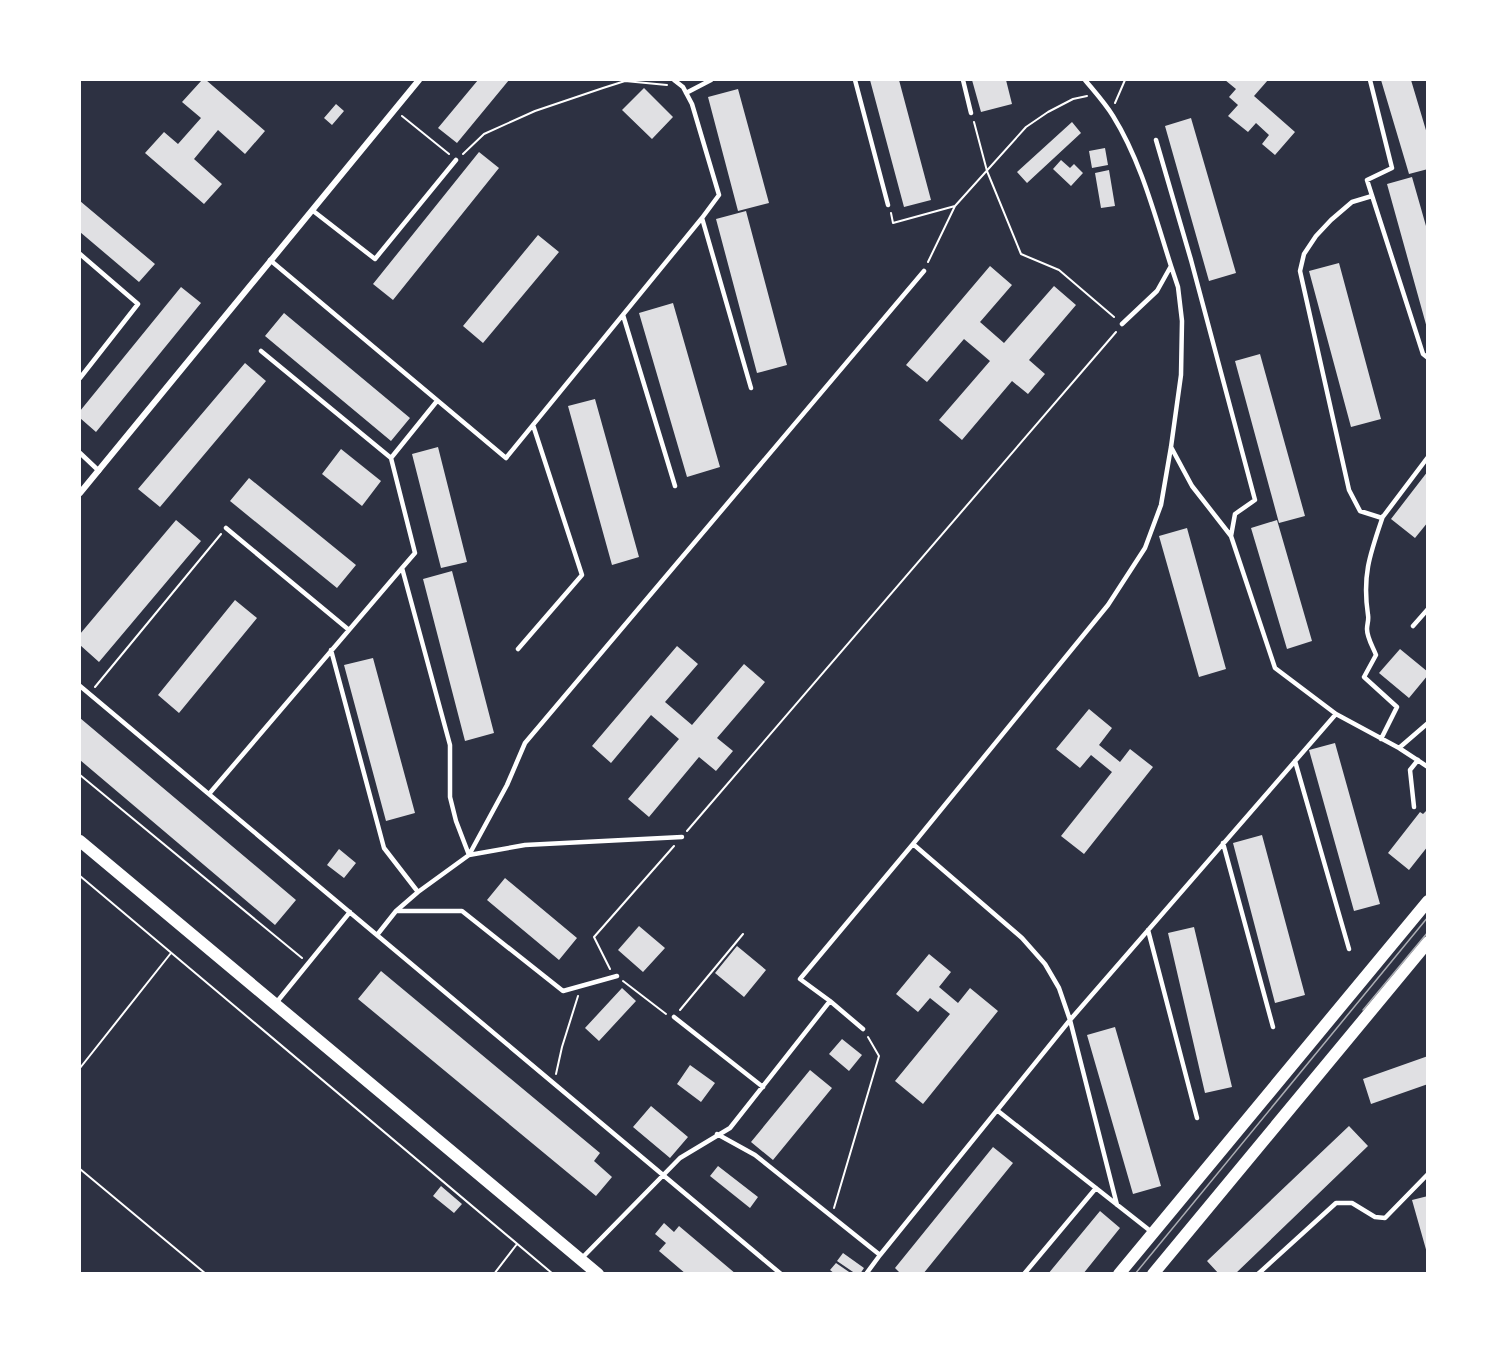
<svg xmlns="http://www.w3.org/2000/svg" width="1507" height="1353" font-family="'PT Sans',sans-serif">
<style>
.building{fill:#e0e0e3}
.lines{fill:none;stroke-linecap:round;stroke-linejoin:round}
.path{stroke:#fff;stroke-width:2}
.service{stroke:#fff;stroke-width:4.5}
.minor{stroke:#fff;stroke-width:6}
.secondary{stroke:#fff;stroke-width:12}
.tram{stroke:#abadb3;stroke-width:1.5}
</style>
<rect width="100%" height="100%" fill="#2d3142"/>
<path class="building" d="M202 80H206L265 131 245 154 218 130 194 159 222 184 204 204 145 153 164 132 178 144 201 118 182 102Z
M478 80H509L457 143 438 128Z
M870 80H899L931 200 904 207Z
M972 80H1006L1012 104 981 112Z
M1225 80H1268L1254 96 1295 132 1275 155 1262 144 1269 135 1256 123 1248 132 1228 116 1238 105 1229 97 1236 89Z
M1381 80H1411L1428 137V169L1409 174Z
M644 88 673 117 652 139 622 110Z
M738 89 769 203 738 211 708 97Z
M336 104 344 111 332 125 324 118Z
M1191 118 1236 273 1209 281 1165 126Z
M1072 122 1081 133 1027 183 1017 172Z
M1105 148 1108 165 1092 168 1089 151Z
M479 152 499 168 393 300 373 284Z
M1061 160 1070 168 1074 164 1083 173 1071 186 1053 169Z
M1109 170 1115 206 1101 208 1095 173Z
M1412 177 1428 233 1427 328 1387 184Z
M80 201 155 264 139 282 80 232Z
M746 211 787 365 757 373 716 219Z
M538 235 559 252 483 343 463 326Z
M1339 263 1381 419 1351 427 1309 271Z
M990 266 1012 285 980 322 1004 343 1054 286 1076 305 1029 360 1045 374 1028 394 1012 381 962 440 939 420 990 361 964 339 927 382 906 365Z
M181 287 201 303 96 432 80 418V411Z
M673 303 720 467 687 477 639 313Z
M284 313 410 418 391 441 265 336Z
M1260 354 1305 516 1279 523 1235 361Z
M245 363 266 381 160 507 138 489Z
M595 399 639 557 612 565 568 406Z
M438 447 467 562 441 568 412 454Z
M341 449 381 481 362 506 322 474Z
M1428 471V522L1415 538 1391 519Z
M249 478 356 565 337 588 230 501Z
M176 520 201 541 99 662 80 645V634Z
M1277 520 1312 641 1287 649 1251 528Z
M1187 528 1226 669 1199 677 1159 536Z
M452 571 494 733 465 741 423 579Z
M235 600 257 618 179 713 158 695Z
M677 646 698 664 665 702 692 725 744 664 765 682 717 738 733 751 716 771 699 757 649 817 628 799 679 739 651 715 611 763 592 746Z
M1400 649 1428 672V675L1409 698 1379 673Z
M373 658 415 813 386 821 344 665Z
M1089 709 1112 728 1099 745 1120 762 1130 749 1153 767 1084 854 1061 836 1112 772 1091 755 1080 768 1056 749Z
M80 718 296 900 275 925 80 760Z
M1335 743 1380 904 1354 911 1309 750Z
M1428 809V846L1409 870 1388 853 1420 812 1423 814Z
M1262 835 1305 995 1275 1003 1233 843Z
M339 849 356 863 344 878 327 865Z
M505 878 577 938 559 960 487 900Z
M639 926 665 948 643 972 618 950Z
M1194 927 1232 1087 1205 1093 1168 933Z
M737 946 766 970 744 997 715 973Z
M929 954 951 972 939 987 958 1003 970 988 998 1011 923 1104 895 1081 950 1014 930 998 918 1012 896 994Z
M381 971 600 1153 594 1161 612 1177 596 1196 358 999Z
M622 988 636 1001 599 1041 585 1028Z
M1115 1027 1161 1186 1133 1194 1087 1035Z
M842 1039 862 1055 849 1071 829 1054Z
M1428 1056V1084L1371 1104 1363 1079Z
M690 1065 715 1083 701 1102 677 1084Z
M810 1070 832 1088 773 1160 751 1142Z
M651 1106 688 1137 670 1158 633 1127Z
M1349 1126 1368 1146 1235 1274H1219L1207 1261Z
M993 1147 1013 1163 923 1274H901L895 1268Z
M718 1166 758 1197 750 1208 710 1176Z
M441 1186 462 1204 454 1213 433 1196Z
M1428 1196V1253H1427L1412 1200Z
M1100 1211 1120 1228 1083 1274H1048Z
M664 1223 674 1232 679 1226 736 1274H686L659 1251 666 1243 655 1234Z
M843 1253 864 1268 860 1274H856L837 1261Z
M836 1263 852 1274H835L830 1270Z"/>
<g class="lines">
<path class="path" d="M1115 103 1125 80
M402 116 449 154
M974 122 987 171 1021 254 1059 270 1114 317
M463 154 484 134 535 111 603 88 625 81 667 85
M891 213 893 223 955 206 1026 127 1048 112 1073 99 1087 96
M928 262 955 206
M95 687 221 534
M80 775 302 958
M687 831 1116 332
M80 876 553 1274
M610 969 594 937 674 846
M623 981 666 1014
M680 1010 743 934
M80 1068 171 953
M556 1074 562 1047 578 996
M80 1169 206 1274
M834 1208 879 1056 868 1037
M494 1274 517 1244"/>
<path class="service" d="M674 80 683 87 692 104 719 195 702 218 751 388
M855 80 888 205
M963 80 971 113
M1085 80C1094 91 1105 103 1113 116 1141 161 1155 216 1171 266L1157 291 1122 324
M1370 80 1392 168 1367 180 1423 354 1428 358
M686 93 711 80
M1156 140 1191 260 1255 500 1235 514 1231 536 1275 668 1336 714
M1372 196 1352 202 1331 220 1316 236 1304 254 1300 271 1349 490 1360 511 1382 518 1428 457
M312 210 375 259 456 160
M80 254 138 304 80 378
M270 260 506 458 702 218
M623 315 675 486
M261 351 391 458 415 553 402 568 450 745V797L456 821 469 855 525 845 682 837
M1171 447 1192 486 1231 536
M80 453 99 471
M391 458 437 401
M226 528 349 630 402 568
M1413 626 1428 609
M518 649 582 575 533 425
M331 650 384 848 418 892
M80 686 781 1274
M1381 739 1397 707 1364 677 1376 655C1373 647 1367 638 1367 629 1367 624 1369 620 1368 615 1362 575 1370 554 1383 516
M1399 748 1428 723
M1295 761 1349 949
M209 794 349 630
M1414 807 1410 770 1418 760
M1223 843 1273 1027
M396 911H462L563 991 617 976
M1148 930 1197 1118
M377 935 396 911 418 892 469 855 507 785 525 743 924 271
M830 1001 800 979 913 844 1108 605 1145 548 1161 505 1171 447 1181 375 1182 321 1178 287 1171 266
M276 1003 350 912
M674 1017 763 1087
M998 1111 1153 1233
M717 1134 755 1155 880 1255 1070 1020 1059 988 1045 964 1022 938 913 844
M1117 1205 1070 1020 1336 714 1399 748 1428 767
M581 1259 680 1158 730 1128 830 1001 863 1029
M866 1274 880 1255
M1024 1274 1096 1188
M1258 1274 1336 1203H1352L1375 1217 1385 1218 1428 1174"/>
<path class="minor" d="M80 493 419 80"/>
<path class="secondary" d="M80 841 598 1274
M1119 1274 1428 901
M1153 1274 1428 942"/>
<path class="tram" d="M1363 1010 1428 932
M1135 1274 1428 917"/>
</g>
<rect width="1507" height="1353" fill="none" stroke="#ffffff" stroke-width="162"/>
</svg>
